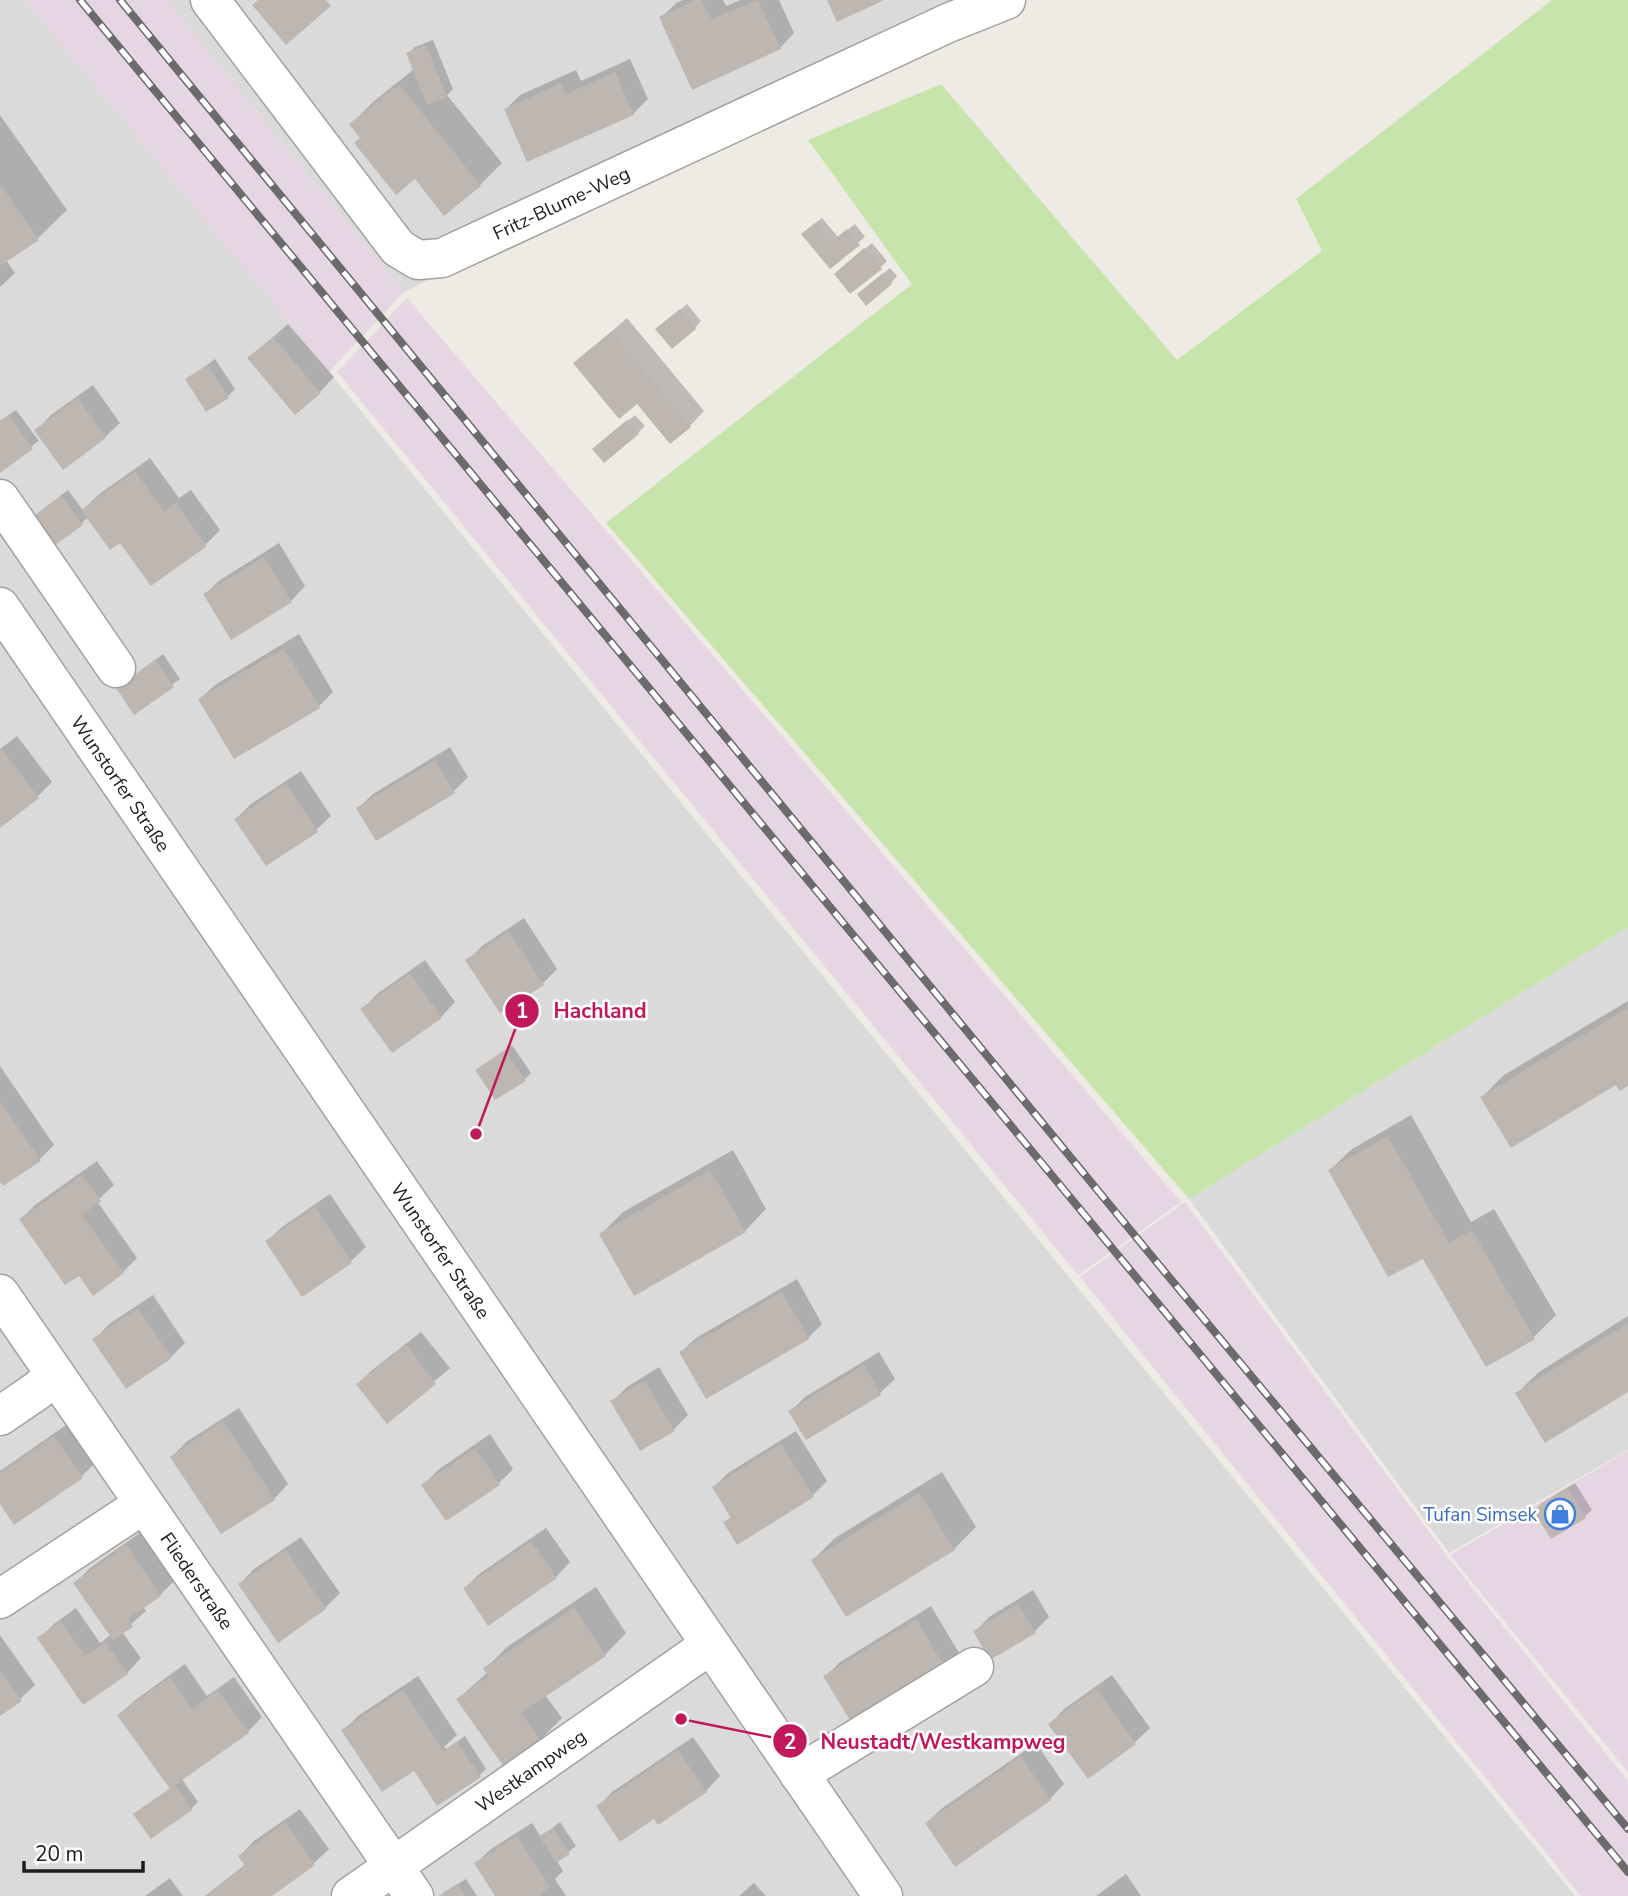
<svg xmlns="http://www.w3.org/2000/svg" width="1628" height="1896" font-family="'Nunito Sans',sans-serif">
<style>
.residential{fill:#dbdada}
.industrial{fill:#e6d6e3}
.grass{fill:#c8e4ad}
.shadow{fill:#0003}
.building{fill:#beb6b1}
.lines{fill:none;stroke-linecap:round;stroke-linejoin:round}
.minor-casing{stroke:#a1a1a1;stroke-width:41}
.minor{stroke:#fff;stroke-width:38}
.rail-casing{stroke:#6b6b6b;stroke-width:8}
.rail{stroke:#fff;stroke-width:5;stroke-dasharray:16;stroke-linecap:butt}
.labels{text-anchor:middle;stroke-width:5;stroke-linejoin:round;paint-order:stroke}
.street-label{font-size:19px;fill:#1d1d1d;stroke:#fff}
.shop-label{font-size:19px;fill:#366cbe;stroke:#fff;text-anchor:end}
.leader{fill:none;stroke:#c2185b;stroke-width:2.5}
.callout-dot{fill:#c2185b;stroke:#fff;stroke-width:2.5}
.mark-label{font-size:21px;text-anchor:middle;font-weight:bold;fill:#fff}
.callout-label{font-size:21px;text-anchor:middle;font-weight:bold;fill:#c2185b;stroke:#fff;stroke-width:5;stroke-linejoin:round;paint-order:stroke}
</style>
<rect width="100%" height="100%" fill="#eeeae4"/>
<path class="residential" d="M0 0H25L1575 1896H0Z
M166 0H999L404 292Z
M1628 927V1450L1449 1553 1189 1199Z"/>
<path class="industrial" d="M25 0H166L404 292 329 372Z
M407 298 1181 1202 1078 1275 337 372Z
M1185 1202 1447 1556 1628 1781V1896H1581L1080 1277Z
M1628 1451V1772L1450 1555Z"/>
<path class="grass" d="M1552 0H1628V927L1189 1199 606 523 912 284 808 140 941 84 1177 360 1322 251 1296 199Z"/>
<path class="shadow" d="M683 0H723L726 6 740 0H779L794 33 780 48 661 18 676 3Z
M433 40 453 89 447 95 502 163 480 185 415 177 362 137 351 124 373 102 414 69 408 54 415 47Z
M630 59 648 99 633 114 506 109 520 95 576 70 581 81Z
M0 115 67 210 38 238 6 260 15 273 0 287Z
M822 218 838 237 855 224 865 237 831 266 810 227Z
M872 243 887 261 880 268 843 267Z
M890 268 897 276 891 283 866 288Z
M687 304 701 321 695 328 665 323Z
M627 318 704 411 690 426 637 402 576 363Z
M288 324 334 377 320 392 249 358Z
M215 359 235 389 228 396 187 379Z
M93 385 120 423 105 437 37 430 51 415Z
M16 410 39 441 0 469V421Z
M635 415 645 426 638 433 601 442Z
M150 458 179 498 191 490 220 530 206 544 152 584 121 541 88 517 82 523 33 517 68 490 83 510 98 495Z
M279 543 305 586 291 601 205 594 220 580Z
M299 634 333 692 319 706 200 699 215 685Z
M163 654 180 679 135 712 125 682Z
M17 736 52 782 38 796 0 826V749Z
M450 747 468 777 454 791 358 808 373 794Z
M301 771 331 816 316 830 236 819 251 804Z
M524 918 557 969 543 983 467 961 482 946Z
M425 960 455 1002 441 1017 363 1009 377 994Z
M1628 1001V1084L1616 1082 1482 1097 1504 1075Z
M512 1045 531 1073 525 1079 478 1070Z
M0 1066 54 1145 40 1159 0 1178Z
M1411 1115 1471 1222 1494 1209 1556 1315 1534 1337 1424 1256 1330 1170 1352 1149Z
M733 1150 766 1209 745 1231 601 1234 623 1212Z
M97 1161 114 1185 97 1201 137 1258 123 1272 79 1274 21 1219 35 1205Z
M330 1194 366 1247 351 1261 303 1294 267 1241 282 1227Z
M797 1279 822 1324 808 1338 681 1352 696 1338Z
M153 1295 185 1343 171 1357 95 1339 109 1324Z
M1628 1316V1389L1517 1393 1539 1372Z
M421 1332 450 1368 387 1421 358 1384 372 1370Z
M879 1352 895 1379 880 1393 807 1437 791 1411 805 1397Z
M659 1367 688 1415 674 1429 641 1449 612 1402 627 1387Z
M239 1408 288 1484 274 1499 172 1457 186 1442Z
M69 1423 96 1462 81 1477 0 1501V1471Z
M796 1431 827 1481 812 1496 725 1522 732 1516 714 1487 728 1473Z
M490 1434 513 1469 499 1483 447 1519 423 1485 438 1470Z
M942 1472 976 1527 954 1549 813 1560 835 1538Z
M1575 1483 1592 1510 1585 1516 1551 1537 1535 1510 1542 1503Z
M546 1528 570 1562 556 1577 465 1588 479 1574Z
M141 1532 175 1580 160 1595 143 1606 146 1611 122 1632 141 1658 127 1673 40 1638 54 1624 76 1608 100 1643 111 1635 75 1583 90 1568Z
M301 1537 340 1593 325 1608 279 1640 240 1584 254 1569Z
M596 1587 626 1633 605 1655 545 1695 562 1718 540 1740 458 1699 488 1672 485 1669 507 1647Z
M1033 1590 1049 1617 1035 1631 975 1632 989 1617Z
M931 1606 962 1658 948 1673 826 1676 840 1662Z
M0 1635 35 1685 20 1699 0 1714Z
M185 1664 207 1696 234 1677 262 1717 248 1732 181 1778 198 1802 191 1809 142 1808 171 1788 119 1715 134 1701Z
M1112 1675 1150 1728 1135 1742 1088 1776 1050 1724 1064 1709Z
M418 1676 457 1735 444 1747 446 1749 465 1736 486 1769 479 1776 416 1771 343 1731 358 1716Z
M693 1737 720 1776 706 1791 598 1807 612 1792Z
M1036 1743 1064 1784 1050 1799 927 1823 941 1809Z
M300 1809 329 1849 314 1863 269 1896H205L246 1864 240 1856 254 1841Z
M560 1822 576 1846 557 1861 563 1871 555 1879 566 1896H497L476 1863 491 1849 532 1823 541 1837Z
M1126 1874 1141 1896H1096Z
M170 1878 183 1896H145Z
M466 1879 477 1896H440L444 1892Z
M754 1883 766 1896H739Z"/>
<path class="building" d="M258 0H326L331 6 286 45 252 5Z
M696 0H702L711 19 758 0 781 49 692 90 659 17Z
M827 0H884L837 22Z
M426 45 447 97 427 105 406 53Z
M615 72 634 115 527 162 504 109 561 83 566 94Z
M399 84 481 186 444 216 415 179 396 195 354 143 360 138 349 124Z
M0 184 39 240 0 266Z
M815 223 830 243 847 229 860 245 830 269 801 234Z
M864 248 882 269 850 294 834 274Z
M883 273 892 284 866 306 857 294Z
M680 309 696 329 672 349 655 329Z
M612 331 691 427 670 444 637 404 619 419 573 363Z
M273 337 321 393 295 415 247 358Z
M208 365 229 398 206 412 185 379Z
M78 398 106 438 63 470 34 430Z
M9 415 33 449 0 473V421Z
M627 420 639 434 604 463 592 449Z
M135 471 164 512 176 503 207 546 151 586 120 543 110 550 81 510Z
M61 496 83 525 46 552 24 523Z
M264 557 292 602 231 640 203 594Z
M284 648 320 708 234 759 198 699Z
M155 660 174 687 134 715 116 688Z
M2 749 39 798 0 828V750Z
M435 760 455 793 376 841 356 808Z
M286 784 318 832 266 866 234 819Z
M509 931 544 985 500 1013 465 960Z
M410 973 442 1018 392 1053 360 1009Z
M1628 1008V1086L1620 1091 1616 1085 1511 1148 1480 1097Z
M505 1050 526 1081 495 1100 475 1070Z
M0 1101 41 1161 3 1186 0 1182Z
M1388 1136 1449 1243 1472 1230 1535 1339 1486 1367 1423 1259 1388 1277 1328 1170Z
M710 1170 746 1232 634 1296 599 1234Z
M82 1175 101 1201 82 1215 124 1273 93 1296 79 1276 65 1285 19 1219Z
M315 1207 352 1263 302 1297 265 1241Z
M782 1292 809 1339 706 1399 679 1352Z
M138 1308 172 1358 126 1389 92 1339Z
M1628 1323V1392L1545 1443 1515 1393Z
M406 1345 436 1384 387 1424 356 1384Z
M864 1365 881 1395 806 1440 788 1411Z
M644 1381 675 1431 640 1451 610 1401Z
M223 1421 275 1500 221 1534 170 1457Z
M54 1436 83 1478 14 1525 0 1504V1473Z
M781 1444 814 1497 737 1545 723 1522 731 1518 712 1487Z
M475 1448 500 1485 446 1521 421 1485Z
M1568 1488 1586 1518 1551 1539 1533 1510Z
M919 1493 955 1550 846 1617 811 1560Z
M531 1541 557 1578 488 1626 463 1588Z
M126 1545 161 1596 128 1619 133 1627 113 1640 73 1583Z
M286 1550 326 1609 278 1643 238 1584Z
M1018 1604 1036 1633 990 1660 973 1631Z
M574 1608 606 1656 521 1713 541 1741 504 1767 456 1699 488 1676 483 1668Z
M916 1619 949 1674 856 1730 823 1676Z
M61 1621 85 1656 105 1642 128 1674 83 1705 37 1638Z
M0 1670 22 1701 0 1716Z
M170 1677 192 1709 218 1690 249 1733 175 1785 192 1810 151 1839 133 1814 170 1789 117 1715Z
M1096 1688 1136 1744 1088 1779 1048 1724Z
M403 1690 444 1751 457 1742 481 1777 437 1806 414 1771 382 1792 341 1730Z
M678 1750 707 1792 658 1825 654 1819 620 1842 596 1806Z
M1021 1756 1051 1800 955 1867 925 1823Z
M285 1822 315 1865 272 1896H205L245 1866 238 1856Z
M553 1828 570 1854 556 1863 539 1836Z
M517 1836 550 1887 541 1893 543 1896H495L474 1863Z
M458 1884 466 1896H439Z"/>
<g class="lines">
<g class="minor-casing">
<g id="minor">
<path id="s1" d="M210 0 398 248 418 260 442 258 948 23 1006 0"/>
<path d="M0 499 116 668"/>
<path id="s2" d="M0 607 883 1896"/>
<path id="s3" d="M0 1294 414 1896"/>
<path d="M0 1416 38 1390 55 1374"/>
<path d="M0 1599 144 1504"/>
<path d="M799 1774 974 1667"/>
<path id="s4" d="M351 1896 710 1645"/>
</g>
</g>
<use href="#minor" class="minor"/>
<g class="rail-casing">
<path id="rail" d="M80 0 1628 1872
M120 0 1159 1265 1628 1829"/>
</g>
<use href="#rail" class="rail"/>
</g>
<defs>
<g id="shop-ring" transform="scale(1.575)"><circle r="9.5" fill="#fff" stroke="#3f7fe0" stroke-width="1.5"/><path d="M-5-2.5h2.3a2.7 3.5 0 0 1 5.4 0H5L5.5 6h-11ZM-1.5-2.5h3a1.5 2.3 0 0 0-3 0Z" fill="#3f7fe0"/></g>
</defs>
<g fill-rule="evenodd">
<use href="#shop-ring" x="1560" y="1514"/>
</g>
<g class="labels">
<g class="street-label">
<text dy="7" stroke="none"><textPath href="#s1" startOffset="490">Fritz-Blume-Weg</textPath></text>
<text dy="7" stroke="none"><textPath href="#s2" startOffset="214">Wunstorfer Straße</textPath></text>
<text dy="7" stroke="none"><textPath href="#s2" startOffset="780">Wunstorfer Straße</textPath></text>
<text dy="7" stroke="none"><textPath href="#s3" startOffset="348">Fliederstraße</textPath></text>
<text dy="7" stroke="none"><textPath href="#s4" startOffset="219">Westkampweg</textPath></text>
</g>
<g class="shop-label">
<text x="1537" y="1521">Tufan Simsek</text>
</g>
</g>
<path class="leader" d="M476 1134L522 1011M681 1719L790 1741"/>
<g class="callout-dot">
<circle cx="476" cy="1134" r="7"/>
<circle cx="681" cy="1719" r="7"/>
<circle cx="522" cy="1011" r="18"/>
<circle cx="790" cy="1741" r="18"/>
</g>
<g class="mark-label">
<text x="522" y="1018">1</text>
<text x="790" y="1749">2</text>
</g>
<g class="callout-label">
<text x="600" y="1018">Hachland</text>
<text x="943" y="1749">Neustadt/Westkampweg</text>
</g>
<path d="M24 1861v10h119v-10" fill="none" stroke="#1d1d1d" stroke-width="3.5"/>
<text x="35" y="1861" font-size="21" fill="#1d1d1d" stroke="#ffffff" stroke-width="5" paint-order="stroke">20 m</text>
</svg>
